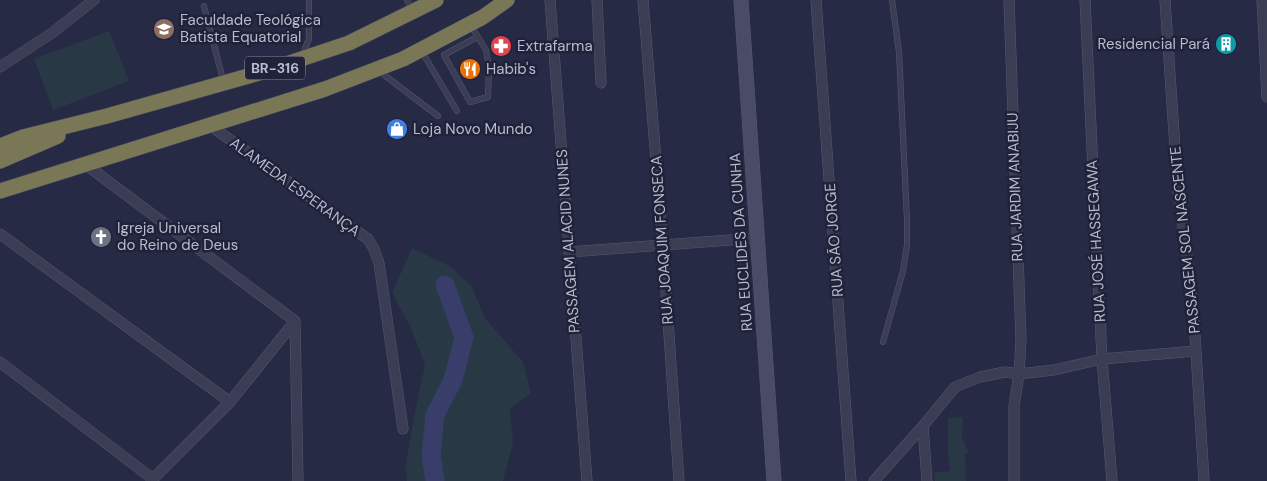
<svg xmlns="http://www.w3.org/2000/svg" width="1267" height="481" font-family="'DM Sans',sans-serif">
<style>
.green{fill:#283945}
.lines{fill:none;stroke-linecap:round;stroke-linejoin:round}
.river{stroke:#383d6a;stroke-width:19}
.lane-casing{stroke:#56586e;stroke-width:6}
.street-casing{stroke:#56586e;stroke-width:11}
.secondary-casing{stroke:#56586e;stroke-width:15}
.highway-casing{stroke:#42455b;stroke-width:16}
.lane{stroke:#3b3d54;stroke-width:5}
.street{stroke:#3b3d54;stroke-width:10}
.secondary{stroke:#494b67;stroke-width:14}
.highway{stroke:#7a7757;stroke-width:15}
.labels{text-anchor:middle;stroke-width:5;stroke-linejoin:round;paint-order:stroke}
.shield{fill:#1f2239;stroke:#8a8ca1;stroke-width:1}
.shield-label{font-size:14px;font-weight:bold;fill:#b8bacd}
.poi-label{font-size:15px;fill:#b8bacd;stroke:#1f2239;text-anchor:start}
.street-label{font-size:15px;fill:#b8bacd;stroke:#1f2239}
</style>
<rect width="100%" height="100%" fill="#262a45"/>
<path class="green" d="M109 31 129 81 53 110 34 59Z
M412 248 451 267 472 287 484 317 523 362 531 393 510 409 513 443 503 481H407L405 467 415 412 425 364 411 328 392 293Z
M963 417 962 438 969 453 965 454 966 481H935L934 473 950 471 948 454V418Z"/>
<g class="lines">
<path class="river" d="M435 481 431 455 435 415 453 380 464 337 445 285"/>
<g class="lane-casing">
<path id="lane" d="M407 0 411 9
M204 6 223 80
M471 26 486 50 489 68 488 97 470 102 444 55 477 37
M421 50 457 111
M302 56 309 39V0
M379 71 438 116
M883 342 903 271 907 245V220L899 52 892 0"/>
</g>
<g class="street-casing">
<path id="street" d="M550 0 587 481
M597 0 601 83
M643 0 663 246 679 481
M816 0 851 481
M1009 0 1021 340 1019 374 1014 406V481
M1085 0 1102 359 1112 481
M1165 0 1178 193 1189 268 1194 319 1204 481
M1262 0 1267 97
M0 67 52 33 94 0
M211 126 368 239 374 249 379 263 403 429
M85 164 295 321
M0 234 230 402
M569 252 757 238
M295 321 298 481
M0 362 153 479
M923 426 927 481
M151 481 230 402 295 321
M874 481 923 426 955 387 980 377 1005 372 1019 374 1054 370 1102 359 1196 351"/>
</g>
<g class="secondary-casing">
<path id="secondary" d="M741 0 774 481"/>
</g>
<g class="highway-casing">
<path id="highway" d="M0 146 23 137 107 116 259 73 349 43 436 0
M0 161 58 136
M0 191 325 89 403 59 483 17 507 0"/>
</g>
<use href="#lane" class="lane"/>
<use href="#street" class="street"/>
<use href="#secondary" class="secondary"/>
<use href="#highway" class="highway"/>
</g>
<defs>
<g id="university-disc" transform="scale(1.125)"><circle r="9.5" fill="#8d6e63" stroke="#1f2239"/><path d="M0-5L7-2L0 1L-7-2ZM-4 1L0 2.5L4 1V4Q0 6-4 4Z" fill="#fff"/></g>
<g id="building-disc" transform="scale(1.125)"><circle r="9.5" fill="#0f9aa8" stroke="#1f2239"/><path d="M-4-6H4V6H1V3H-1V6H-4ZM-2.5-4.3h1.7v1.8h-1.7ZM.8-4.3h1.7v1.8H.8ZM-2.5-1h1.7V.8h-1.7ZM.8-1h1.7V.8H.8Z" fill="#fff"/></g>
<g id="pharmacy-disc" transform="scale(1.125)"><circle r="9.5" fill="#e0444e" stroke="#1f2239"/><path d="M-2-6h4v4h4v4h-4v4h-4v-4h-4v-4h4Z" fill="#fff"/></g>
<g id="restaurant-disc" transform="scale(1.125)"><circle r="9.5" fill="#e8710a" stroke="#1f2239"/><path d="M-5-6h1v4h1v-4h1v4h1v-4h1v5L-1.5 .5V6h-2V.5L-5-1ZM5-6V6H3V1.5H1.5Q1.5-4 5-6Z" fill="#fff"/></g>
<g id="shop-disc" transform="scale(1.125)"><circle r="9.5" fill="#3f7fe0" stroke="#1f2239"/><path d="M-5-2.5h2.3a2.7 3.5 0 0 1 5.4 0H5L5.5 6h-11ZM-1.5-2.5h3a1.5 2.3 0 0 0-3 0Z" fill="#fff"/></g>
<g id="church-disc" transform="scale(1.125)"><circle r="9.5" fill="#6b7280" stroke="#1f2239"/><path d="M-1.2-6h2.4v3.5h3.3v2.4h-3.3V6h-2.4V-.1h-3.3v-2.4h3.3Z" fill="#fff"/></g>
</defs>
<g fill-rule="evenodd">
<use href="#university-disc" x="164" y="29"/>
<use href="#building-disc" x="1226" y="44"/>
<use href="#pharmacy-disc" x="501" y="46"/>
<use href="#restaurant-disc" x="470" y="69"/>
<use href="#shop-disc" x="397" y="129"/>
<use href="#church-disc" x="101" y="237"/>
</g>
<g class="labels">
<rect class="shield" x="245" y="56.5" width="60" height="23" rx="4"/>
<g class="shield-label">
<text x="275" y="73">BR-316</text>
</g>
<g class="poi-label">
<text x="180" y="25">Faculdade Teológica<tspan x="180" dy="17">Batista Equatorial</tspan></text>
<text x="1210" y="49" text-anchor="end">Residencial Pará</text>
<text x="517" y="51">Extrafarma</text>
<text x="486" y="74">Habib's</text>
<text x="413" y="134">Loja Novo Mundo</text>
<text x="117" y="233">Igreja Universal<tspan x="117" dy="17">do Reino de Deus</tspan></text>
</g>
<g class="street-label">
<text transform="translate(295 187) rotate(36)" y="5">ALAMEDA ESPERANÇA</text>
<text transform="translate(1015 187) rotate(-92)" y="5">RUA JARDIM ANABIJU</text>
<text transform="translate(662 240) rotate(-94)" y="5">RUA JOAQUIM FONSECA</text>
<text transform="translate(834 240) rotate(-94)" y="5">RUA SÃO JORGE</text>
<text transform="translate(1185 240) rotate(-96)" y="5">PASSAGEM SOL NASCENTE</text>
<text transform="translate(568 241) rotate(-94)" y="5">PASSAGEM ALACID NUNES</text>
<text transform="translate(1096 241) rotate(-93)" y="5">RUA JOSÉ HASSEGAWA</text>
<text transform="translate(741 242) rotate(-94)" y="5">RUA EUCLIDES DA CUNHA</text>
</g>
</g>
</svg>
